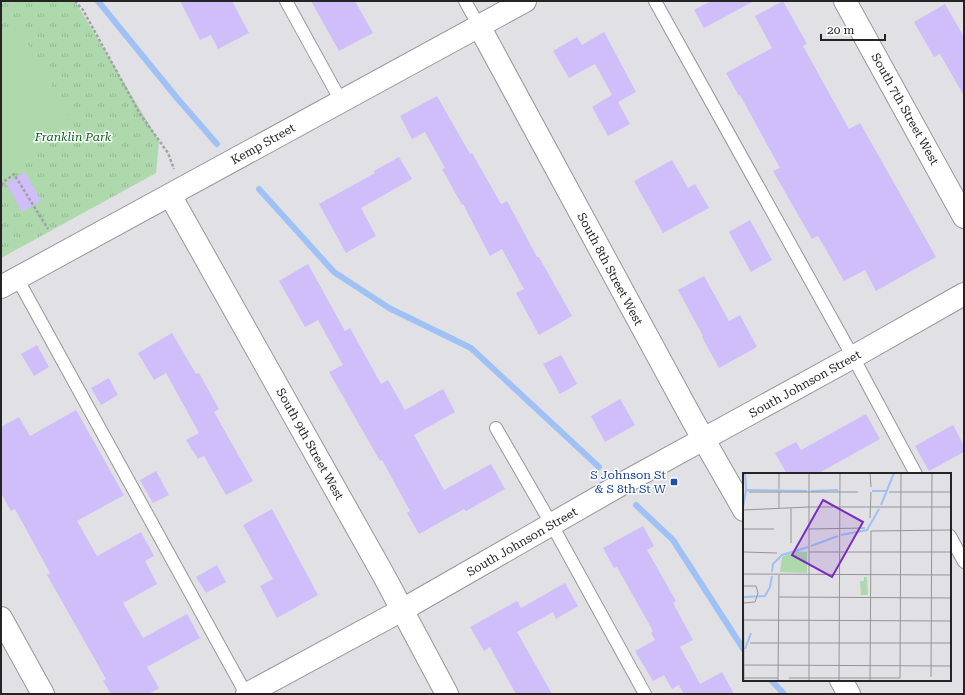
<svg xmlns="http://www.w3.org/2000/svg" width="965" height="695" font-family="'Roboto Serif',serif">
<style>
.park{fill:url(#park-tufts)}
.garden{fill:#add9ad}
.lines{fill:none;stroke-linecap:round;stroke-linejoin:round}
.stream{stroke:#9fc1f5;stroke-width:6}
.building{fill:#cfbefa}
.lane-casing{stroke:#97969a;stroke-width:14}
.street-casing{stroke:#97969a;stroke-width:24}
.secondary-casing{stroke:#97969a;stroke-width:24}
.path{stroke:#a3a2a6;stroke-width:2.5;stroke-dasharray:3 2;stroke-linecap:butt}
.lane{stroke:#fff;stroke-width:12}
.street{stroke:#fff;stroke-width:22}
.secondary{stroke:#fff;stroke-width:22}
.transit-dot{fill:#1a4fb4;stroke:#fff;stroke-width:1.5}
.labels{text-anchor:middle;stroke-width:3;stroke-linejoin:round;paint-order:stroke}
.street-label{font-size:12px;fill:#242425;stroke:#fff}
.park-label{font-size:12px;font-style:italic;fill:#056318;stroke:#fff}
.transit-label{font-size:12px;fill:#164399;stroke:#fff;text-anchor:end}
.inset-river{fill:none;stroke:#9fc1f5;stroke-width:2}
.inset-road{fill:none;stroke:#959598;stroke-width:1}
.view{fill:#7b2cbf;fill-opacity:0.15;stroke:#7b2cbf;stroke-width:2}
.inset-edge{fill:none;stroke:#242425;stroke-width:2}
</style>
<defs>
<pattern id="park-tufts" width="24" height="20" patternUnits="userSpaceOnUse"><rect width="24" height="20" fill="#add9ad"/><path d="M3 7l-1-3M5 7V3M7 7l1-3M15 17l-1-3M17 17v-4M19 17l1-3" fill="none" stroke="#95ba95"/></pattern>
</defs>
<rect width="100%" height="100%" fill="#e1e0e5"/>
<path class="park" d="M1 1H75L159 141 156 173 1 258Z"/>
<path class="garden" d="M20 30 76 129 1 171V41Z"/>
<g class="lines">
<path class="stream" d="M98 1 177 98 217 144
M259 189 334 272 389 308 471 348 599 467
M636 505 673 540 744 650
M771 680 784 694"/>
</g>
<path class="building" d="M180 1H232L249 33 218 49 211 35 200 40Z
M311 1H355L373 33 339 51Z
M711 1H754L704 28 694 10Z
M783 1 807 44 803 46 849 129 860 123 936 257 876 291 865 270 844 281 818 236 812 239 773 171 780 168 740 95 739 96 726 73 772 48 755 16Z
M945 4 964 37V96L940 54 934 57 914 22Z
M604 32 636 92 618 102 630 124 608 136 592 107 612 95 595 64 569 78 553 51 577 37 582 45Z
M437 96 470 154 472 153 501 204 507 201 537 257H539L572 316 539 335 516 293 524 289 502 249 490 256 463 204 462 205 442 169 445 168 425 132 412 139 400 116Z
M399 157 412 179 361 208 376 236 346 253 319 204 375 173 374 171Z
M672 160 688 188 695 184 709 208 663 233 634 181Z
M25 172 41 201 22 212 6 183Z
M750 220 772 260 751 272 729 232Z
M308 264 345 331 350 328 381 384 388 380 405 410 443 389 455 412 414 435 444 490 491 464 505 489 466 511 464 509 419 534 407 513 410 511 382 460 380 461 329 372 343 365 318 320 305 327 279 281Z
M704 276 729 321 740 315 757 347 719 368 702 337 703 336 678 290Z
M172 333 196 374 199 373 219 409 214 412 253 481 226 495 204 456 198 459 186 440 199 433 166 373 154 380 138 353Z
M37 345 49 367 34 376 21 354Z
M561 355 577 384 560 394 543 364Z
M109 378 118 395 101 405 91 388Z
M620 399 635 425 605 442 591 416Z
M76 410 124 495 77 521 97 556 141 532 154 556 145 561 157 584 123 603 143 638 187 614 200 638 147 667 159 688 149 694H111L103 681 106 679 47 575 50 573 15 509 11 511 1 493V427L19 417 30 436Z
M866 414 880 439 817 474H787L775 453 796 442 801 450Z
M953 425 964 446V452L929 471 915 446Z
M156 471 169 495 153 503 140 480Z
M272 509 318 595 277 618 260 586 273 579 243 525Z
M643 526 654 546 647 550 676 601 673 603 693 640 680 647 700 684 722 672 734 694H682L683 693 679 685 672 689 664 675 653 681 635 651 655 640 651 633 653 631 617 567 614 568 603 548Z
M217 565 226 582 206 593 196 577Z
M565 583 578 606 556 619 553 612 517 632 552 694H516L490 647 484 651 470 627 517 601 521 608Z"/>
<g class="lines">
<g class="lane-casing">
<path id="lane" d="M286 1 341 101
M465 1 479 26
M655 1 853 357 916 474
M17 278 246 694
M496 428 552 525 645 694
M950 536 964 562"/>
</g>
<g class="street-casing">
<path id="street" d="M845 1 964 217
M479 26 692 419 744 510
M170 195 383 574 447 694
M1 287 525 1
M1 618 43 694
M841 680 849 694"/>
</g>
<g class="secondary-casing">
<path id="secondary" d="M247 694 402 610 620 485 853 357 964 294"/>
</g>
<path class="path" d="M75 1 83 10 140 114 168 153 174 169
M1 185 6 180 14 174 48 229"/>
<use href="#lane" class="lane"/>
<use href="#street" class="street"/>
<use href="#secondary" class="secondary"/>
</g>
<rect class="transit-dot" x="670" y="478" width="8" height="8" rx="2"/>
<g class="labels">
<g class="street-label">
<text transform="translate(905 109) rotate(61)" y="4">South 7th Street West</text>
<text transform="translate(263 144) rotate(-29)" y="4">Kemp Street</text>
<text transform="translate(610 269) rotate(62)" y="4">South 8th Street West</text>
<text transform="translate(805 384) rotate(-29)" y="4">South Johnson Street</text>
<text transform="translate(310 444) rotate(61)" y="4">South 9th Street West</text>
<text transform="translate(522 542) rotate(-30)" y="4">South Johnson Street</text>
</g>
<g class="park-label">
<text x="73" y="141">Franklin Park</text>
</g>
<g class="transit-label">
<text x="666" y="479">S Johnson St<tspan x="666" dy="14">&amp; S 8th St W</tspan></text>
</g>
</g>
<g transform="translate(743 473)">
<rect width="208" height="208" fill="#e1e0e5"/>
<path d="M52 78 64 79V100L37 99 39 84ZM121 104H124L125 122H118L117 108H121Z" fill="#add9ad"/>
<path class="inset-river" d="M2 0 3 16M68 18 95 17M129 18H144M138 32 151 0M0 35 3 17 64 18M98 62 124 57 136 36M68 73 95 63M29 99 30 91 39 82 65 74M1 124 22 123 27 114 29 103M2 176 8 160"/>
<path class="inset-road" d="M127 0 128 14M36 16V0M6 19H115M146 19H208M36 35V19M0 37 66 34H208M0 37 1 208M127 45 128 19M1 56H31M66 56 122 55M48 70V35M1 79 34 80M66 79H208M0 101 208 102M36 124 208 125M0 130 12 129 15 120 13 113H1M1 147 208 148M7 170H208M0 192 208 193M188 204 189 0M0 205H35M46 205H157L158 0M35 208 36 102M66 208V0M96 208 97 0M127 208 128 58 208 57"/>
<path class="view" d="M80 27 120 49 89 104 49 82Z"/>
<rect width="208" height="208" class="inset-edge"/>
</g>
<rect width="965" height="695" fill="none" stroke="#242425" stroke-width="4"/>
<path d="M821 34v6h64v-6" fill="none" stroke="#242425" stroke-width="2"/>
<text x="827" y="34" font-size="12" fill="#242425" stroke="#ffffff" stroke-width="3" paint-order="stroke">20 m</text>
</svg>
